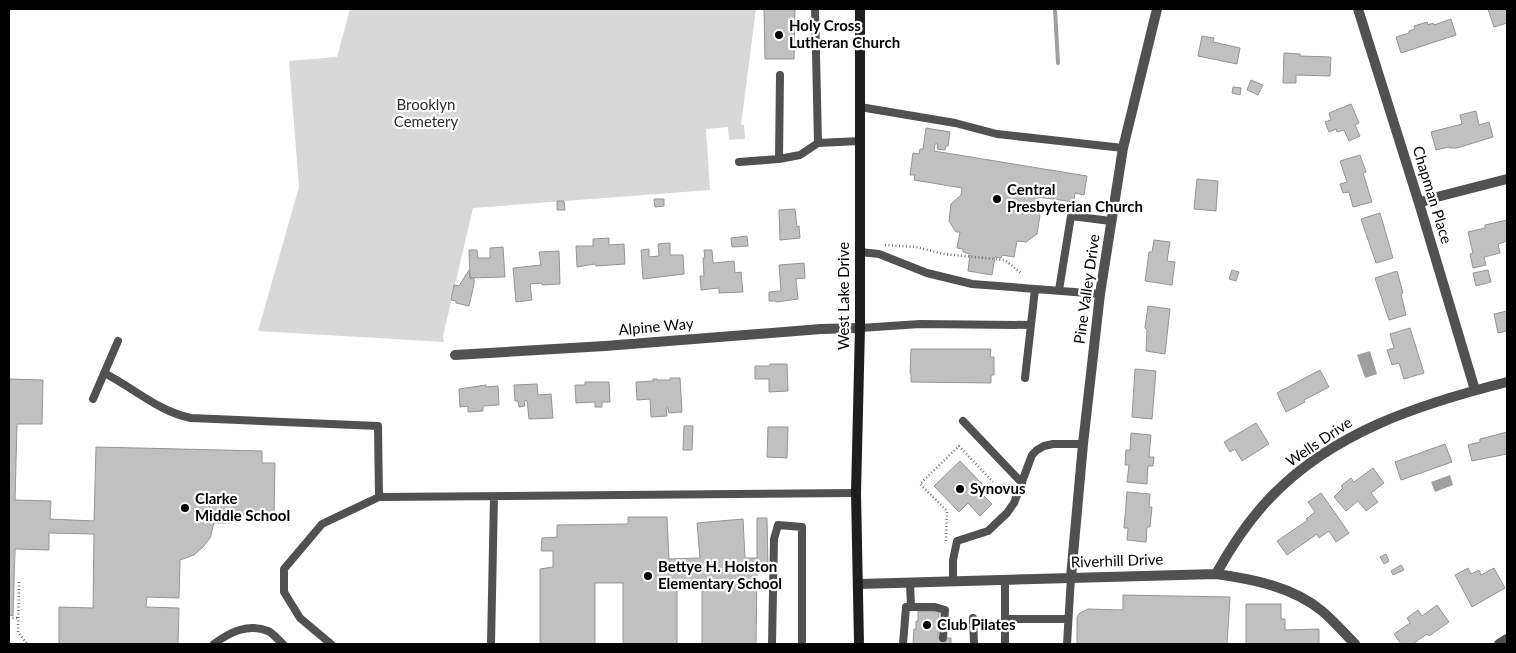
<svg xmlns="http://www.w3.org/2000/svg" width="1516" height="653" font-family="Lato,sans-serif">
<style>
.green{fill:#d8d8d8}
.water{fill:#9f9f9f}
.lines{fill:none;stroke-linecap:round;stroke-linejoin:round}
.stream{stroke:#9f9f9f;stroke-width:4}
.building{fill:#c0c0c0;stroke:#959595}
.path{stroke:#737373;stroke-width:2.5;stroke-dasharray:1 2.5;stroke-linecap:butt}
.lane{stroke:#515151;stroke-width:8}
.street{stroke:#515151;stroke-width:10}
.secondary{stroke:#1e1e1e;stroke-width:10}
.poi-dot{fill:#000;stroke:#fff;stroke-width:2}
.labels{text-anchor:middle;stroke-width:4.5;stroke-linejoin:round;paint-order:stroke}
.poi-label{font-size:15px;font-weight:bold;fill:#000;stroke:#fff;text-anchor:start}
.park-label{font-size:15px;fill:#2f2f2f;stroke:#fff}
.street-label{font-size:15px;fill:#000;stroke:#fff}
</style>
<rect width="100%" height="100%" fill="#fff"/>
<path class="green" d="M350 9H756L741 125H744L745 139 729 140 728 127 706 129 710 190 473 208 443 336 444 342 258 331 299 187 289 61 337 57Z"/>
<path class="water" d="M1370 351 1377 374 1365 378 1357 355Z
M1450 475 1453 485 1435 492 1431 482Z"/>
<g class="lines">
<path class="stream" d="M1055 9 1058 63"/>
</g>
<path class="building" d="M764 9H795L794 59H765Z
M1488 9H1507V23L1494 27Z
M1451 19 1456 35 1401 53 1396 37 1409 33V31L1415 29 1414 26 1427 22 1428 25 1433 23 1434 25Z
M1202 36 1214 38 1213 42 1240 48 1237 64 1198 56Z
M1284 53 1300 54V56L1331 57 1330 76 1296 75V83H1283Z
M1251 80 1263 85 1258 95 1247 90Z
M1233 87 1241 88 1240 95 1232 93Z
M1351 104 1359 123 1355 125 1360 136 1349 141 1344 130 1337 132 1336 129 1329 132 1325 122 1331 120 1329 113Z
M1476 111 1479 125 1489 122 1493 137 1457 148H1449V147L1436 150 1431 132 1462 124 1460 115Z
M926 128 950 132 948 146H946L945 150 937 149 938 144H935L934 151 1087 176 1084 195 1075 193 1074 202 1038 197 1036 211 1040 215 1037 234 1026 242 1017 241 1014 257 1002 255 1001 258 995 257 992 275 968 271 970 254 963 252V249L957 248 960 232H956L949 221 951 204 961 195 962 188 914 180 915 175H910L913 153 919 154 920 149H923Z
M1360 155 1366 172 1363 173 1372 202 1353 207 1349 192 1343 193 1340 184 1347 182 1340 161Z
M1197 179 1218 181 1216 211 1194 209Z
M654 199H664V206L655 207Z
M557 201H564L565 210H557Z
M795 209 797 227 799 226 800 238 780 240 779 210Z
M1380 213 1393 258 1376 263 1361 219Z
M1507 220V241L1498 244 1500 253 1484 257 1486 265 1473 268 1470 254 1473 253 1468 232 1485 228V225Z
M747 236 748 246 732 247 731 238Z
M609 238V245L624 244 625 264 596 266 595 264 577 267 576 246H593V239Z
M1154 240 1170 242 1167 261 1175 262 1172 285 1145 281 1149 252H1152Z
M670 243V255H683L684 274 643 279 641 250 649 249V257L659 256 658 244Z
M503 247 505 277 470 278 469 250H477L478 258H490V248Z
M704 250H712L713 263 734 261 735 273 741 272 743 292 719 293V288L701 290 700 276H704L703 258H705Z
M559 251 560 284 542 285V283L530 284 532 300 516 302 513 268 541 265 539 252Z
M804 263 805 278 796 279 798 299 776 302V301H769V292L781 291 779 265Z
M469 270 470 278H474V284L469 306 456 303V301L451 300 454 285 459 286Z
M1232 270 1239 272 1236 281 1229 279Z
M1488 270 1491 282 1476 286 1473 273Z
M1397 271 1403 293 1401 294 1406 315 1389 320 1375 278Z
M1148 306 1170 309 1165 354 1146 351 1147 329 1145 328Z
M1507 311V331L1498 333 1494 314Z
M1410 328 1424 373 1404 379 1399 363 1392 365 1387 350 1394 348 1390 334Z
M911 349H991L990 357H994V375H991V383L911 382V373H910Z
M770 364H787L788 391 769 392V379H755V366H770Z
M1135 369 1156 371 1152 419 1132 417Z
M1320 370 1329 387 1304 400 1305 402 1286 412 1277 393Z
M670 378H680L682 412 669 413 668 408H666L667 416 651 417 650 399 637 400 636 382 653 381V379H657V380H670Z
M9 379 43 380 42 424H17L15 500 51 501 50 519 94 521 96 447 262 451V463H275L274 516 229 515V523H214L210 538 203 547 194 555 180 560 179 598 147 597 146 607 179 608 178 644H59V607L93 608 94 534 49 533V550L15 549 13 616 9 615Z
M585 382H609L610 402H602V407H595V402L576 403 575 385H585Z
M537 384 538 395 551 394 553 418 529 419 527 400 524 401 525 406 519 407 518 401H515L514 385Z
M486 385V387L498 386 499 405 483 406V411L468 412V406L460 407 459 389Z
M1256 423 1269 444 1242 461 1235 449 1230 452 1224 442Z
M684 426H693L692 450H683Z
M768 427H788L787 458 767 457Z
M1507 432V454L1472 461 1468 445 1480 442V439Z
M1131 433 1151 435 1149 457H1154L1153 466H1148L1147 484 1127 482 1129 465H1125L1126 450H1130Z
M1445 444 1452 462 1401 480 1395 462Z
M960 461 985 487 980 492 992 504 980 516 968 503 959 512 934 486Z
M1373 468 1384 483 1371 493 1378 502 1366 511 1358 501 1346 511 1334 497 1343 488 1341 486 1351 478 1354 482Z
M1127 492 1150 494 1149 507H1152L1150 527H1147L1146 542 1127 540 1128 528H1124Z
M1321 493 1349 533 1336 542 1329 531 1319 538 1317 534 1287 555 1277 541 1308 520 1306 519 1315 512 1308 502Z
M628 517H667L669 559 700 558 697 523 743 519 745 558H757V518H767L768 568H757L756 644H702V584H677V644H623V583H595V644H540V569L553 567V551H541L542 538 557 537V525L628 524Z
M1386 554 1389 561 1384 564 1380 557Z
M1401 565 1404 570 1393 575 1391 571Z
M1468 568 1471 574 1479 570 1481 575 1494 568 1505 588 1472 607 1455 575Z
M1123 595 1230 597 1227 644H1077V617L1080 613 1088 609 1123 610Z
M1246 604H1281V619H1285V630L1319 629V644H1246Z
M1437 605 1449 622 1429 636 1427 634 1413 644H1401L1394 634 1410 623 1407 618 1418 610 1422 616Z
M918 611H939L938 638H951V644H913L914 629H916V621H918Z"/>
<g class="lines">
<path class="path" d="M885 245 916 247 944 254 1005 260 1022 274
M946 541 947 511 920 484 959 446 993 482
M19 582 18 632 27 644
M9 618H18"/>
<path class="lane" d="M815 9 818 143 860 141
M860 107 955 123 997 134 1123 148
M779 159 780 75
M739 162 779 159 800 155 818 143
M860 252 879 254 927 273 972 284 1100 294
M1059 290 1071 216 1111 221
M860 328 920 324 1031 325
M104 373C134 388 159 412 191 418L378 426 379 497
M1025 378 1035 289
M93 399 118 341
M963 421 1022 483
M1005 580V644
M953 581V560L957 541 988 531 1007 513 1014 503 1032 455 1037 450 1044 446 1053 444H1083
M910 583 911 607
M973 618 974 644
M1005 619H1067
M214 644C230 632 248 623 268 631 273 633 278 640 283 644
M331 644 300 618 284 592V569L322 524 379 497 856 493
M491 644 494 497
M772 644 774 539 778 525 802 527V644
M903 644 906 607H935L945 610 943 638
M1067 644 1071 577"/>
<path class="street" d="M1358 9 1419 203 1475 390
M1419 203 1433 198 1507 179
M455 355 605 346 821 329 860 328
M1216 574C1231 547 1248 521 1269 499 1332 432 1420 404 1507 382
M1071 577 1083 444 1100 294 1123 148 1157 9
M859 584 1216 574C1253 579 1293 587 1322 611 1334 621 1344 633 1355 644
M1499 644 1507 639"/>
<path class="secondary" d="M859 644 856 493 860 328V9"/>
</g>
<g class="poi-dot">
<circle cx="779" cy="35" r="5"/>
<circle cx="997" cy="199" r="5"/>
<circle cx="960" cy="489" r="5"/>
<circle cx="185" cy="508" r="5"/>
<circle cx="648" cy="576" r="5"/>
<circle cx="927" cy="625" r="5"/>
</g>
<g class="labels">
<g class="poi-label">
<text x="789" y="31">Holy Cross<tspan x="789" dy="17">Lutheran Church</tspan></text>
<text x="1007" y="195">Central<tspan x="1007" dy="17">Presbyterian Church</tspan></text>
<text x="970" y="494">Synovus</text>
<text x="195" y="504">Clarke<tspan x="195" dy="17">Middle School</tspan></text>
<text x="658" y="572">Bettye H. Holston<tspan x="658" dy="17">Elementary School</tspan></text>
<text x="937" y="630">Club Pilates</text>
</g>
<g class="park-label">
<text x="426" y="110">Brooklyn<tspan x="426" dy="17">Cemetery</tspan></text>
</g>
<g class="street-label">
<text transform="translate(1432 195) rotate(73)" y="5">Chapman Place</text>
<text transform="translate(1087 289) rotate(-82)" y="5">Pine Valley Drive</text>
<text transform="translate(844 296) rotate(-90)" y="5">West Lake Drive</text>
<text transform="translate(656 327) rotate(-5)" y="5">Alpine Way</text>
<text transform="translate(1319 442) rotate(-34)" y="5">Wells Drive</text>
<text transform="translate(1117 561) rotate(-2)" y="5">Riverhill Drive</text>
</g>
</g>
<rect width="1516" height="653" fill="none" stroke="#000000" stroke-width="20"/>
</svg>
